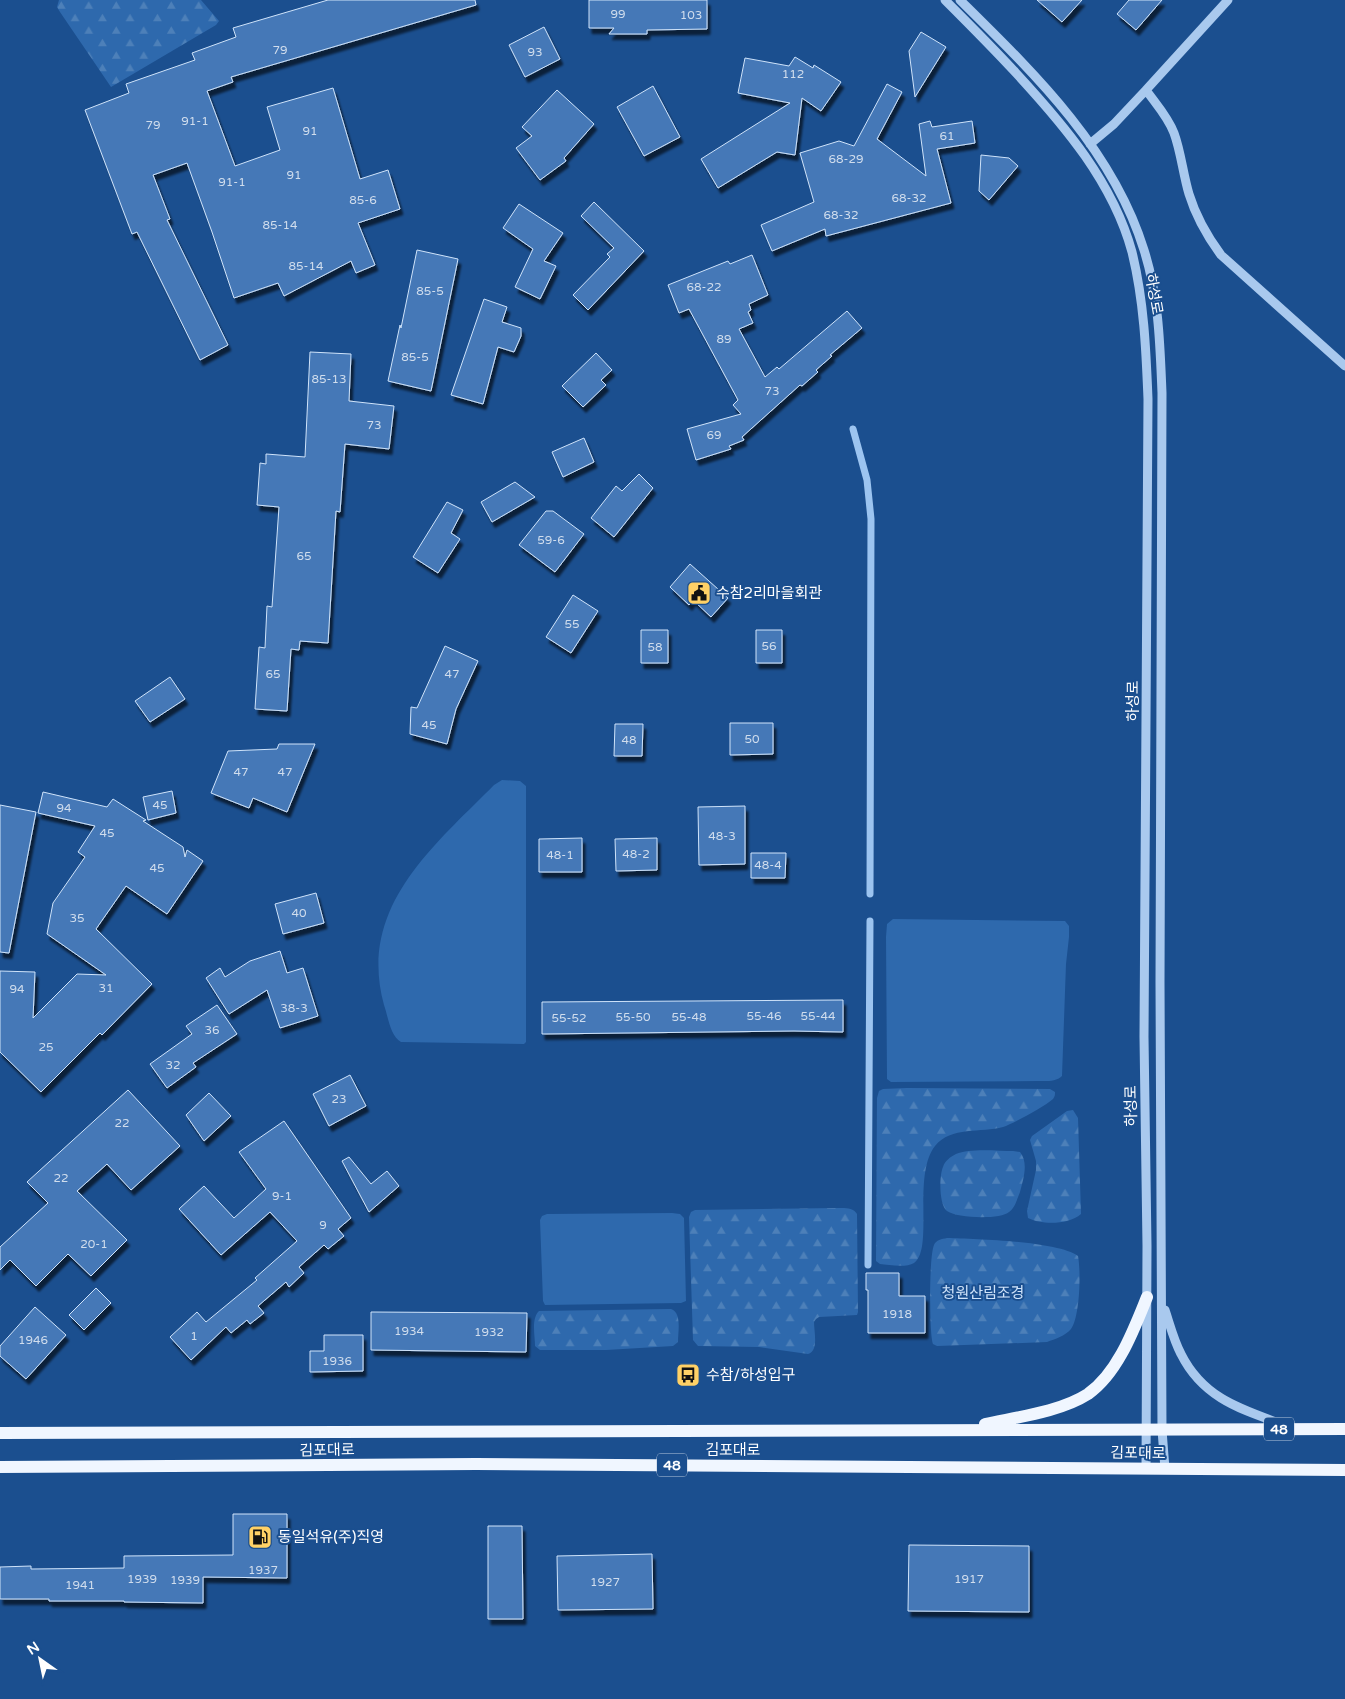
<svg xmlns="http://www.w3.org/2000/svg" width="1345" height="1699" font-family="'Varela Round','Noto Sans KR',sans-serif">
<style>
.green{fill:#2e69ad}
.forest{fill:url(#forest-firs)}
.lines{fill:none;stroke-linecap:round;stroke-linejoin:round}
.stream{stroke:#9cc4f0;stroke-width:7}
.building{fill:#4478b7;stroke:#cfe3fa;filter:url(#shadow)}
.minor{stroke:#a9c9ee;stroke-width:9}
.major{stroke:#f0f6ff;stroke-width:12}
.labels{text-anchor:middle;stroke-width:4;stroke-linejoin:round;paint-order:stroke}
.number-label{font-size:12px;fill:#d0dded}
.shield{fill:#1b4f8f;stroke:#bbcadd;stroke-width:1}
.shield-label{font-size:14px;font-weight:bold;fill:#fff}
.street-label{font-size:15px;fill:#fff;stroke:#1b4f8f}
.poi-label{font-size:15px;fill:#fff;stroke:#1b4f8f;text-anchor:start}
.park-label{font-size:15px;fill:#cfe3fa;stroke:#1b4f8f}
</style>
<defs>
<pattern id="forest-firs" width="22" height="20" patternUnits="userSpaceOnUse" patternTransform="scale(1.25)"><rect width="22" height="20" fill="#2e69ad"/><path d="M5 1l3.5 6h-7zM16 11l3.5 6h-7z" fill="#4d80b9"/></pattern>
<filter id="shadow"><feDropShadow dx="3" dy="5.5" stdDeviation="1" flood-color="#0009"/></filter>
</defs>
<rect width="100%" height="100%" fill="#1b4f8f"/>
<path class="green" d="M502 780 520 781 526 786V1042L524 1044 401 1042C390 1036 388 1016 384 1005 357 907 434 846 494 785Z
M893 919 1065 921 1069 926V937L1066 964 1062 1076C1056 1082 1046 1081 1038 1081L891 1082 887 1079 886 937 887 924Z
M672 1213 680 1214 684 1218 686 1301 681 1303 545 1305 543 1301 540 1220 542 1216 547 1214Z"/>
<path class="forest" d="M59 0H201L219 21 216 25 111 87 60 12 57 7Z
M907 1088 1050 1089 1055 1092C1055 1095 1055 1096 1053 1099 1044 1107 1014 1123 1003 1127 981 1133 951 1126 935 1146 912 1175 934 1249 914 1263 906 1268 889 1265 880 1264L876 1261 877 1098 879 1091 883 1089Z
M1073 1110 1078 1118 1081 1214C1068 1225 1042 1225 1028 1218L1027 1211 1036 1170V1161L1030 1140 1032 1136 1067 1111Z
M1013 1151 1020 1152C1029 1163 1023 1180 1020 1192 1017 1199 1015 1208 1009 1212 1000 1220 956 1218 947 1211 939 1205 939 1176 943 1167 945 1161 950 1157 956 1154 970 1148 997 1151 1013 1151Z
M837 1208C844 1208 853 1207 857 1214L858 1312 857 1315 819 1317 816 1319 814 1322C814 1332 819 1351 808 1354L759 1347 698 1346 693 1340 689 1217 691 1212 695 1210Z
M947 1238C975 1239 1057 1241 1078 1256 1081 1271 1080 1317 1071 1329 1065 1336 1055 1339 1047 1342L937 1346 933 1344C929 1332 929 1256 934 1245 936 1240 942 1239 947 1238Z
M671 1309C682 1313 678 1331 678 1342L673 1346 606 1350H540L535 1346C535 1335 531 1319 539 1311Z"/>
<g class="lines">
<path class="stream" d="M853 429 867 480 871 519 870 894
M868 1265 870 921"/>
</g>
<path class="building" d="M328 0H475L476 5 231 77 233 82 207 91 235 166 280 150 267 107 333 88 360 179 388 170 400 209 358 223 375 265 356 273 351 261 284 296 278 283 234 298 212 232 187 163 153 175 170 219 167 220 228 345 200 360 137 232 132 234 85 110 129 93 126 84 195 60 192 53 236 37 233 28Z
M589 0H707V29L647 30V34H609L614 28H589Z
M1037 0H1082L1062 22Z
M1129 0H1162L1136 30 1117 14Z
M544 27 560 59 525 77 509 45Z
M921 32 946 47 915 97 909 51Z
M795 57 813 68 814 65 841 82 821 111 802 98 795 155 777 152 718 188 701 159 790 103 738 93 745 58 789 66Z
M887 84 902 92 877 139 926 176 919 124 930 121 932 127 972 121 975 143 937 149 951 203 826 236 825 229 772 251 761 225 814 202 800 153 839 141 854 146Z
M653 86 680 137 644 156 617 107Z
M557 90 594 124 564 158 566 161 540 180 516 148 532 136 522 127Z
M981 155 1009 158 1018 166 989 200 979 191Z
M594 202 644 251 588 310 573 295 610 257 607 254 614 248 581 216Z
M519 204 563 233 544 261 556 266 540 299 515 287 533 249 503 228Z
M417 250 458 259 431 391 388 381 400 325 401 328Z
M752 255 768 295 749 304 751 310 748 312 753 323 739 329 765 377 777 367 779 369 847 311 862 328 830 355 832 356 816 370 818 372 802 386 800 385 742 437 744 440 729 446 731 449 696 460 687 429 741 414 733 405 738 400 689 309 679 313 668 285 728 261 730 264Z
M484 299 507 307 502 322 521 328V336L514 352 498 347 483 404 451 395Z
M310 352 351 354 349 401 394 406 389 449 345 444 340 512 336 511 328 643 300 641 299 650 291 649 287 711 255 709 259 647 265 648 267 606 272 607 279 507 257 505 260 463 266 464V454L305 457Z
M596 353 612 370 601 380 606 385 583 407 562 386Z
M584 438 594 462 563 477 552 452Z
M639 474 653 488 614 537 591 518 616 486 622 491Z
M515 482 535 497 492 522 481 502Z
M447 502 463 510 451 533 460 539 438 573 413 557Z
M546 511H553L584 534 555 572 519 545Z
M690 564 728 598 711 617 693 600 689 605 670 587Z
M573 595 598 611 571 653 546 637Z
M641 630H668V663H641Z
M756 630H782V663H756Z
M445 646 478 661 456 709 447 744 410 734 411 707 417 708Z
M170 677 185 699 150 722 135 701Z
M730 723H773V754L730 755Z
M615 724H643L642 756H614Z
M279 744H315L287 812 253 798 249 808 211 793 228 751 277 749Z
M172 791 176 813 148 820 143 797Z
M43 792 107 807 113 799 146 820 143 821 183 847 185 857 187 850 203 861 167 914 126 886 96 929 152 984 102 1035 100 1033 41 1092 0 1052V971L35 972 33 1018 77 974 106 975 47 934 53 903 85 857 78 852 95 826 38 813Z
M0 805 36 812 9 953 0 952Z
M745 806V864L699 865 698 807Z
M582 838V872H539V839Z
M657 838V870L616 871 615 839Z
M751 853H786L785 878H751Z
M316 893 324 923 283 934 275 904Z
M280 951 287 973 303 968 318 1016 280 1028 267 990 229 1014 206 978 220 968 225 977 250 961Z
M843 1000V1032L794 1031 542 1034V1002Z
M217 1005 237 1034 193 1063 196 1067 167 1088 150 1064 192 1034 186 1026Z
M350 1075 366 1106 329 1126 313 1094Z
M128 1090 180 1146 131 1190 107 1164 77 1191 127 1240 91 1276 68 1254 36 1286 10 1260 0 1270V1247L48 1203 27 1182Z
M209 1093 231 1116 204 1141 186 1115Z
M284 1121 351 1218 338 1229 344 1236 328 1249 324 1245 299 1267 304 1273 289 1287 286 1282 258 1306 264 1313 250 1324 247 1320 231 1333 226 1327 191 1360 170 1337 197 1312 206 1322 257 1280 255 1278 297 1241 270 1212 221 1255 179 1209 204 1186 234 1218 266 1189 239 1152Z
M349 1157 371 1184 387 1171 399 1186 369 1212 342 1161Z
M866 1273H899V1296H925V1333H868V1290H866Z
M96 1288 111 1303 84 1330 69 1315Z
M35 1307 66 1335 26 1379 0 1356V1346Z
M371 1312 527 1313 526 1352 371 1350Z
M324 1335H363V1371L310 1372V1351H324Z
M233 1514H287V1578L203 1577V1603L124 1602V1601H49V1599H0V1567L31 1566V1569L124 1568V1556L233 1555Z
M488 1526H522L523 1619H488Z
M909 1545 1029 1546V1612L908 1611Z
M652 1554 653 1609 558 1610 557 1556Z"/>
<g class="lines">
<path class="minor" d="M945 0C969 24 993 48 1016 73 1064 125 1113 182 1132 252 1144 301 1146 349 1148 399L1144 1037 1147 1246 1146 1469
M960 0C1034 73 1113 149 1144 250 1159 297 1160 345 1162 393L1160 982 1162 1430 1165 1469
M1146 90 1228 0
M1090 144 1114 124 1146 90C1156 104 1168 117 1174 133 1181 152 1183 174 1189 194 1196 217 1207 236 1221 255L1345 366
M1165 1310C1170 1325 1174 1341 1181 1354 1204 1400 1244 1410 1287 1426"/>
<path class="major" d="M985 1424C1017 1417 1060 1412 1088 1394 1118 1373 1134 1329 1147 1297
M0 1433 1345 1429
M0 1467 476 1464 1345 1470"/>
</g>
<defs>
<g id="civic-square" transform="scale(1.25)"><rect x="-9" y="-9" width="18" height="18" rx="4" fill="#ffd166" stroke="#1b4f8f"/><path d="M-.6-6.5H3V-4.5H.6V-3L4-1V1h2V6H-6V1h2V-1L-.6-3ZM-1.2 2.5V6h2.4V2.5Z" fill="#111"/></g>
<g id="bus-square" transform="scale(1.25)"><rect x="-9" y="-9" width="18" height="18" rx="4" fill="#ffd166" stroke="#1b4f8f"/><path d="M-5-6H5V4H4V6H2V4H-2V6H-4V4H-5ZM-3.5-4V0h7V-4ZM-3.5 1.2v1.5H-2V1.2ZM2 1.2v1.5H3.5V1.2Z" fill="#111"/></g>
<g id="fuel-square" transform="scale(1.25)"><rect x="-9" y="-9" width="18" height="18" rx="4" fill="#ffd166" stroke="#1b4f8f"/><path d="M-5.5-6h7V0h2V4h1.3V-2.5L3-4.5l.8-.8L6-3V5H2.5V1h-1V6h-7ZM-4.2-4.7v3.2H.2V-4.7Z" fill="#111"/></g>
</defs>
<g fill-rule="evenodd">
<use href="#civic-square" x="699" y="593"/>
<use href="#bus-square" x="688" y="1375"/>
<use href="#fuel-square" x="260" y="1537"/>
</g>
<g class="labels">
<g class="number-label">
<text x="618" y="18">99</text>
<text x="691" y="19">103</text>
<text x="280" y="54">79</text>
<text x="535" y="56">93</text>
<text x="793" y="78">112</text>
<text x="195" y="125">91-1</text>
<text x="153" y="129">79</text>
<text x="310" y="135">91</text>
<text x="947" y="140">61</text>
<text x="846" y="163">68-29</text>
<text x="294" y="179">91</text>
<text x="232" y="186">91-1</text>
<text x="909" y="202">68-32</text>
<text x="363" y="204">85-6</text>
<text x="841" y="219">68-32</text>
<text x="280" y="229">85-14</text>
<text x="306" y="270">85-14</text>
<text x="704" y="291">68-22</text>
<text x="430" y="295">85-5</text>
<text x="724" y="343">89</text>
<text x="415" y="361">85-5</text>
<text x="329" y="383">85-13</text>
<text x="772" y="395">73</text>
<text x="374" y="429">73</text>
<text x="714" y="439">69</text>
<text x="551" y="544">59-6</text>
<text x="304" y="560">65</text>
<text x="572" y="628">55</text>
<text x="769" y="650">56</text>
<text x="655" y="651">58</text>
<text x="273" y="678">65</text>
<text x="452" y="678">47</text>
<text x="429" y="729">45</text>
<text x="752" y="743">50</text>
<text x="629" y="744">48</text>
<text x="241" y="776">47</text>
<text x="285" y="776">47</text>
<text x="160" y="809">45</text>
<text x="64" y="812">94</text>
<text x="107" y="837">45</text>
<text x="722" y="840">48-3</text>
<text x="636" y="858">48-2</text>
<text x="560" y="859">48-1</text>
<text x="768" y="869">48-4</text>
<text x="157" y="872">45</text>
<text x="299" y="917">40</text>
<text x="77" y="922">35</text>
<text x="106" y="992">31</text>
<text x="17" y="993">94</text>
<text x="294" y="1012">38-3</text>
<text x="764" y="1020">55-46</text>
<text x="818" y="1020">55-44</text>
<text x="633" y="1021">55-50</text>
<text x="689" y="1021">55-48</text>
<text x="569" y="1022">55-52</text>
<text x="212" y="1034">36</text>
<text x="46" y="1051">25</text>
<text x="173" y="1069">32</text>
<text x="339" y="1103">23</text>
<text x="122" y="1127">22</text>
<text x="61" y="1182">22</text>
<text x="282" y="1200">9-1</text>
<text x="323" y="1229">9</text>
<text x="94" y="1248">20-1</text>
<text x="897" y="1318">1918</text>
<text x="409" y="1335">1934</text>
<text x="489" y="1336">1932</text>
<text x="194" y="1340">1</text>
<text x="33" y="1344">1946</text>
<text x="337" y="1365">1936</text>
<text x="263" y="1574">1937</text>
<text x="142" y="1583">1939</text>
<text x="969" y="1583">1917</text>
<text x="185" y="1584">1939</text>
<text x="605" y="1586">1927</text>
<text x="80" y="1589">1941</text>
</g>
<g class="shield">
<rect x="1264" y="1417.5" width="30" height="23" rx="4"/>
<rect x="657" y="1453.5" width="30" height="23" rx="4"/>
</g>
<g class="shield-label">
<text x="1279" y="1434">48</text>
<text x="672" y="1470">48</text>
</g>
<g class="street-label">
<text transform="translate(1154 294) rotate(80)" y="5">하성로</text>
<text transform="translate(1133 701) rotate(-90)" y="5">하성로</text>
<text transform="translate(1131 1106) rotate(-91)" y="5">하성로</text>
<text transform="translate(327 1450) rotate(-1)" y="5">김포대로</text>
<text x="733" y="1455">김포대로</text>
<text transform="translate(1138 1453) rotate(1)" y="5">김포대로</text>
</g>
<g class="poi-label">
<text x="716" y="598">수참2리마을회관</text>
<text x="706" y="1380">수참/하성입구</text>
<text x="278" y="1542">동일석유(주)직영</text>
</g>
<g class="park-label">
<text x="983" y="1298">청원산림조경</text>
</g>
</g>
<g transform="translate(40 1659) rotate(327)" stroke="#1b4f8f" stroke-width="4" paint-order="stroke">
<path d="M0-4L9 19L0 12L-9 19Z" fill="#ffffff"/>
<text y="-8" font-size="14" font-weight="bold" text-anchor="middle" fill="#ffffff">N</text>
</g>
</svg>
